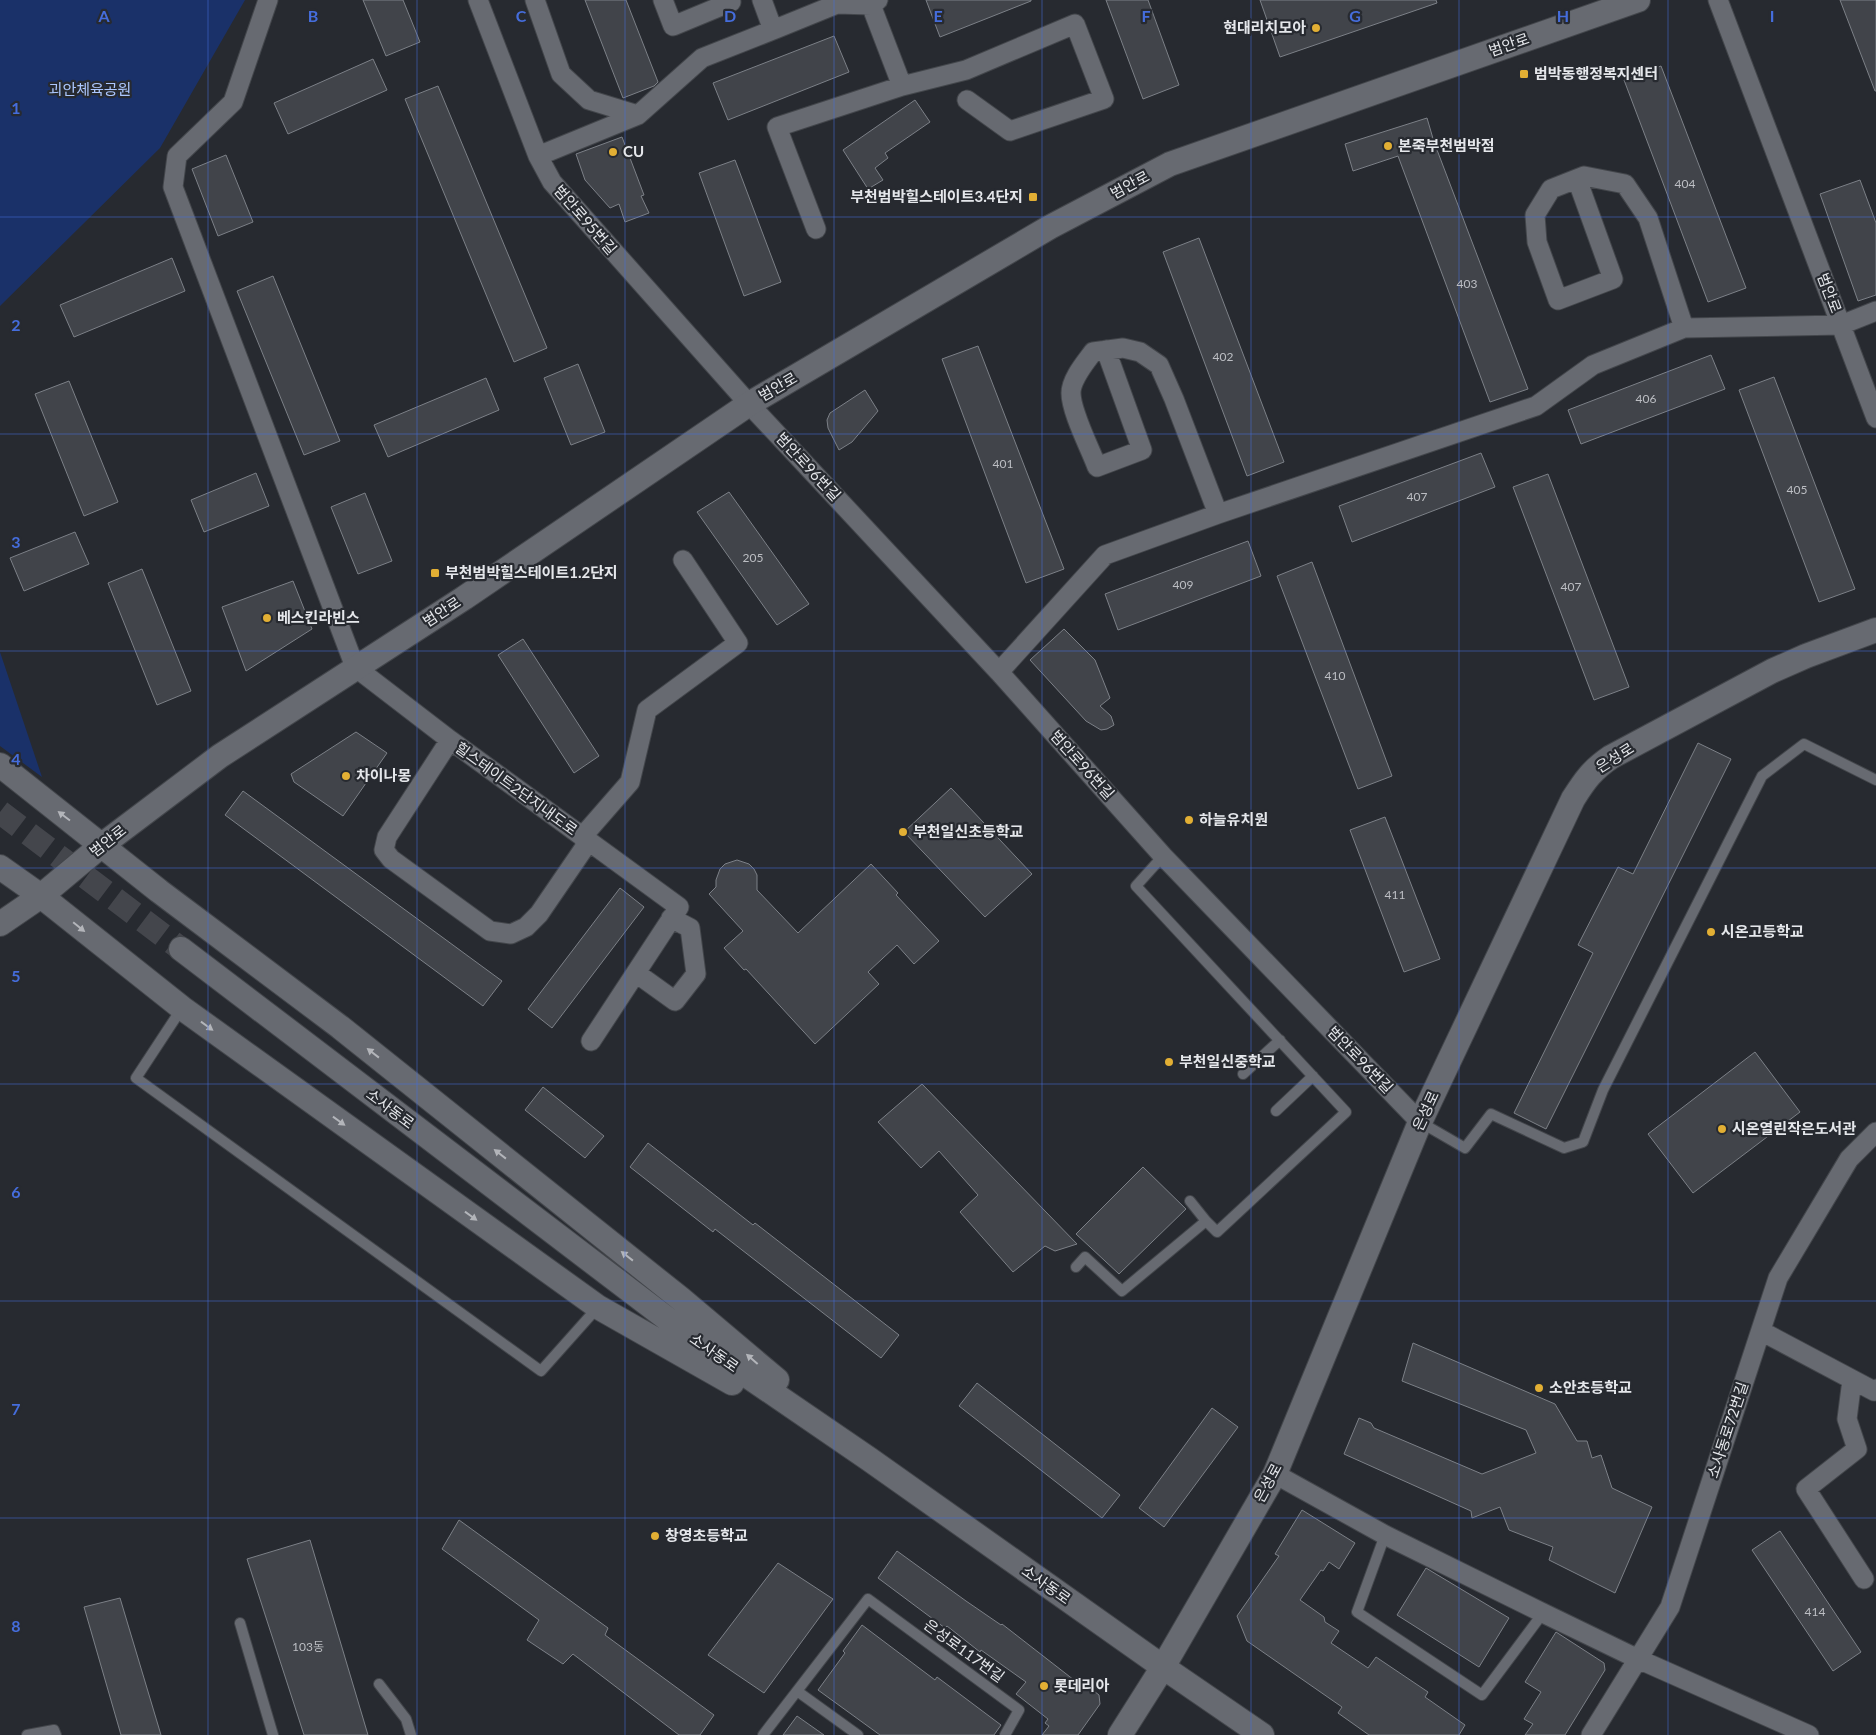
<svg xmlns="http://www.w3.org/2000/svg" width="1876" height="1735" font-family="Lato,'Noto Sans KR',sans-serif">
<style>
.green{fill:#1a3169}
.building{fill:#41444a;stroke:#7c8087}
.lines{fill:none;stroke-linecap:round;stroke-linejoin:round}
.tertiary-tunnel{stroke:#44464c;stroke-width:24;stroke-dasharray:24 12;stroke-linecap:butt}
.service-casing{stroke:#43464b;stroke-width:12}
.minor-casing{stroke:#43464b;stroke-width:21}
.tertiary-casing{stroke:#43464b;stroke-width:26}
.service{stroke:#676a71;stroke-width:10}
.minor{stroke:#676a71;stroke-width:19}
.tertiary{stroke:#676a71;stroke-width:24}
.oneway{fill:#b3b5ba}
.grid{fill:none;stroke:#456ddc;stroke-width:1;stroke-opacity:0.55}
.poi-dot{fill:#e2af34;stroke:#272a30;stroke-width:2}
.labels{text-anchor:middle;stroke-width:4.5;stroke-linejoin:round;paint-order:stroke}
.number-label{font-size:12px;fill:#bcbec3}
.poi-label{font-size:15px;font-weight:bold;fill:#e5e7eb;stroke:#272a30;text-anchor:start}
.street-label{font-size:15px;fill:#e5e7eb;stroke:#272a30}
.park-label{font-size:15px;fill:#acc7ff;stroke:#272a30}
.grid-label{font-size:16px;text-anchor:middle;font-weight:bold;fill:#456ddc;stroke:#272a30;stroke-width:4.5;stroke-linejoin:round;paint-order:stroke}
</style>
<rect width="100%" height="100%" fill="#272a30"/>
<path class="green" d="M0 0H245L160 148 0 306Z
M0 652 42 777 0 746Z"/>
<path class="building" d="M363 0H403L420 42 386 56Z
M585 0H626L658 82 654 86 623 98Z
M926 0H1031V1L940 37Z
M1106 0H1148L1179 85 1143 99Z
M1260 0H1436L1437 3 1280 57Z
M1840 0H1876V91H1875Z
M834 36 849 72 728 120 713 83Z
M373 59 387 90 288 134 274 103Z
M1661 66 1746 288 1708 302 1624 80Z
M438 86 547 348 514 362 405 99Z
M915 100 930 122 885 153 888 158 875 168 883 180 868 189 843 150Z
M1427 118 1434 142 1528 389 1490 402 1398 156 1353 171 1345 144Z
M622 137 644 195 641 196 649 213 625 222 619 204 610 208 585 180 576 154Z
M226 155 253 222 218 236 192 169Z
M735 160 781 282 744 296 699 173Z
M1860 180 1876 223V295L1858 301 1820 194Z
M1199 238 1284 462 1247 476 1163 252Z
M172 258 185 291 74 337 60 305Z
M273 276 340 441 304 455 237 291Z
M978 346 1064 569 1026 583 942 359Z
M1711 355 1725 389 1581 444 1568 410Z
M578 364 605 432 571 445 544 378Z
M1774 377 1855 589 1819 602 1739 390Z
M486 378 499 410 388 457 374 425Z
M69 381 118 502 84 516 35 394Z
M865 390 878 411 852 442 839 450 828 428 827 420 830 413Z
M1481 453 1495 487 1352 542 1339 506Z
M256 473 269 506 204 532 191 500Z
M1548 474 1629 687 1594 700 1513 487Z
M729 492 809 604 777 625 697 512Z
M365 493 392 561 358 574 331 507Z
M75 532 89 564 24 591 10 558Z
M1248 541 1261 576 1118 630 1105 594Z
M1312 562 1392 776 1358 789 1277 576Z
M142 569 191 691 157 705 108 583Z
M293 581 312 629 246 671 222 607Z
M1064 629 1095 660 1110 698 1100 706 1111 716 1114 725 1107 729 1101 730 1086 721 1030 660Z
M523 639 599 756 574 773 498 655Z
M356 732 387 753 343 816 294 782 291 774Z
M1698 743 1731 759 1546 1129 1514 1113 1593 953 1578 945 1618 867 1633 874Z
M951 788 1032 874 985 917 904 832Z
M243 791 502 981 483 1006 225 815Z
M1385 817 1440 959 1404 972 1350 830Z
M737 860 749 864 754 869 757 875V890L798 933 871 864 898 893 896 895 939 941 914 964 897 945 868 972 879 984 815 1044 746 969 744 970 724 948 743 931 709 894 716 887V880L720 869 725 864Z
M620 888 644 907 552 1028 528 1009Z
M1755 1052 1800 1112 1693 1193 1648 1134Z
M922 1084 1077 1244 1055 1251 1045 1246 1013 1272 960 1212 978 1195 939 1151 921 1168 878 1122Z
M543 1087 604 1136 585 1158 525 1110Z
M648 1143 753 1225 755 1223 899 1335 881 1358 715 1229 713 1232 630 1167Z
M1143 1167 1186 1209 1119 1274 1076 1234Z
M1413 1343 1555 1404 1577 1441H1587L1592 1458 1601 1455 1612 1488 1652 1507 1615 1593 1549 1560 1553 1547 1509 1530 1500 1507 1472 1518 1471 1511 1344 1454 1359 1418 1371 1423 1374 1428 1482 1474 1536 1453 1526 1430 1402 1381Z
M977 1383 1120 1495 1102 1518 959 1406Z
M1212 1408 1238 1427 1164 1527 1139 1508Z
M1302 1510 1355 1543 1339 1569 1329 1562 1323 1571 1321 1570 1300 1600 1324 1617 1325 1622 1339 1631 1331 1643 1368 1668 1376 1657 1428 1692 1425 1697 1465 1725 1459 1735H1369L1338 1713 1342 1707 1247 1641 1237 1616 1279 1556 1275 1554Z
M459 1520 608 1628 605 1635 714 1715 700 1735H679L573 1654 563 1664 527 1640 539 1620 442 1549Z
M1780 1531 1861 1652 1833 1671 1752 1550Z
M310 1540 368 1735H304L247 1559Z
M897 1551 966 1601 1001 1625 1002 1624 1074 1680 1076 1677 1099 1695 1100 1704 1078 1735H1042L1049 1726 1045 1723 1048 1719 1016 1694 1026 1682 981 1650 980 1652 947 1626 945 1628 878 1578Z
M778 1563 833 1599 764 1693 708 1655Z
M1426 1568 1509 1618 1479 1667 1397 1615Z
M120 1598 161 1735H121L84 1607Z
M862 1625 935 1680 937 1677 1001 1725 994 1735H880L818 1690 845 1653 843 1651Z
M1556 1632 1604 1663 1605 1670 1565 1735H1525L1533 1724 1524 1719 1541 1692 1525 1682Z
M797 1716 824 1735H783Z"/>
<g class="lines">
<path class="tertiary-tunnel" d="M0 812 181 949"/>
<g class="service-casing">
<path id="service" d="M182 1008 136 1078 541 1371 598 1307
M1243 1074 1280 1040
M1276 1111 1313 1076
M1420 1122 1465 1148 1491 1114 1564 1148 1583 1142 1603 1090 1762 776 1804 744 1876 780
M1190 1201 1206 1221
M1076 1267 1085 1257 1122 1291 1206 1221 1217 1232 1346 1112 1136 886 1163 856
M1385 1535 1357 1612 1482 1695 1543 1613
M240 1623 273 1735
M379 1684 406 1719 411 1735
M797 1691 858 1735
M27 1735 54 1730 56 1735
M763 1735 868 1599 1019 1710 1005 1735"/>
</g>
<g class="minor-casing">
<path id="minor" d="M268 0 233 102 177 156 173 187 355 667 450 740 679 907 591 1041
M478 0 538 156 552 182 749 404 999 672 1163 856 1420 1122
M535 0 561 74 589 100 638 115
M663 0 673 26 731 2
M1718 0 1876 418
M773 30 837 4 871 5 878 0
M902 86 966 70 1075 24 1104 99 1010 131 967 100
M538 156 638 115 702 58 773 30 762 0
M1577 179 1613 279 1558 300 1537 242 1535 215 1551 189 1584 176 1625 184 1648 218 1684 328
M816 229 777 127 902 86 871 5
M1106 350 1142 450 1097 467C1090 448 1071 412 1071 393 1071 379 1085 363 1093 352L1123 348 1140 352 1159 365 1174 399 1218 514
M999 672 1105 555 1218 514 1536 406 1593 365 1684 328 1841 325 1876 311
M450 740 387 837 384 850 391 859 490 931 511 934 526 927 539 914 589 841
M582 837 630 782 647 710 738 643 683 560
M636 973 675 1001 696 974 690 928 671 918
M1761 1331 1874 1391 1876 1389
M1852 1380 1847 1419 1857 1449 1806 1489 1864 1579
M1275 1474 1385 1535 1543 1613 1638 1659 1809 1735
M1591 1735 1670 1607 1778 1278 1849 1159 1876 1132"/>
</g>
<g class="tertiary-casing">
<path id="tertiary" d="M0 765 159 891 340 1027 681 1299 777 1380
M0 867 41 896 182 1008 598 1307 732 1383
M0 924 41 896 102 845 220 756 464 598 749 404 1050 227 1170 164 1638 0
M181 949 695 1340 869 1459 1163 1667 1262 1735
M1120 1735 1163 1667 1275 1474 1420 1122 1573 799C1585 780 1592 770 1611 757L1772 671 1806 656 1876 630"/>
</g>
<use href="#service" class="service"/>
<use href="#minor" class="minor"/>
<use href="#tertiary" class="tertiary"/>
</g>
<defs><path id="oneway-solid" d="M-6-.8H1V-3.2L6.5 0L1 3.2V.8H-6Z" transform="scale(1.25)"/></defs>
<g class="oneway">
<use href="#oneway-solid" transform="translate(64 816) rotate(-143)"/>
<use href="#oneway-solid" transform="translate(79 927) rotate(39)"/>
<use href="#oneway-solid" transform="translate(207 1026) rotate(36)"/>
<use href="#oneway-solid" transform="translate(373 1053) rotate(-142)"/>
<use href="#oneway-solid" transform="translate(339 1121) rotate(36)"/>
<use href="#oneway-solid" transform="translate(500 1154) rotate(-142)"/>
<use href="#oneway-solid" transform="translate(471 1216) rotate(36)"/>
<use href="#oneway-solid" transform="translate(627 1256) rotate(-142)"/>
<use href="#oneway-solid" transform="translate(752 1359) rotate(-139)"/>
</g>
<path class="grid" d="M208 0V1735M417 0V1735M625 0V1735M834 0V1735M1042 0V1735M1251 0V1735M1459 0V1735M1668 0V1735M0 217H1876M0 434H1876M0 651H1876M0 868H1876M0 1084H1876M0 1301H1876M0 1518H1876"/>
<g class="poi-dot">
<circle cx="1316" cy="28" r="5"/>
<rect x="1519" y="69" width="10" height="10" rx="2.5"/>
<circle cx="1388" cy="146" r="5"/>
<circle cx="613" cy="152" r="5"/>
<rect x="1028" y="192" width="10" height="10" rx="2.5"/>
<rect x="430" y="568" width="10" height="10" rx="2.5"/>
<circle cx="267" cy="618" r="5"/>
<circle cx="346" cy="776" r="5"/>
<circle cx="1189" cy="820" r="5"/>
<circle cx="903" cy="832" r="5"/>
<circle cx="1711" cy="932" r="5"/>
<circle cx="1169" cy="1062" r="5"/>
<circle cx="1722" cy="1129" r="5"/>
<circle cx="1539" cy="1388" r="5"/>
<circle cx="655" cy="1536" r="5"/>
<circle cx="1044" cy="1686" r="5"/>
</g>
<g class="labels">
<g class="number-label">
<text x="1685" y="188">404</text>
<text x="1467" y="288">403</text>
<text x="1223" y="361">402</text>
<text x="1646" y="403">406</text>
<text x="1003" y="468">401</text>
<text x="1797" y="494">405</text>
<text x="1417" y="501">407</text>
<text x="753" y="562">205</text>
<text x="1183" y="589">409</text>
<text x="1571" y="591">407</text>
<text x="1335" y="680">410</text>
<text x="1395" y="899">411</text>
<text x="1815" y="1616">414</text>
<text x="308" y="1651">103동</text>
</g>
<g class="poi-label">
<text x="1306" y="33" text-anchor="end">현대리치모아</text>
<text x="1534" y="79">범박동행정복지센터</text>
<text x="1398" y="151">본죽부천범박점</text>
<text x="623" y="157">CU</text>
<text x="1023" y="202" text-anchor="end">부천범박힐스테이트3.4단지</text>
<text x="445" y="578">부천범박힐스테이트1.2단지</text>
<text x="277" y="623">베스킨라빈스</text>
<text x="356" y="781">차이나몽</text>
<text x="1199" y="825">하늘유치원</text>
<text x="913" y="837">부천일신초등학교</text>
<text x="1721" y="937">시온고등학교</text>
<text x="1179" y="1067">부천일신중학교</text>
<text x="1732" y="1134">시온열린작은도서관</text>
<text x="1549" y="1393">소안초등학교</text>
<text x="665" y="1541">창영초등학교</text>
<text x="1054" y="1691">롯데리아</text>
</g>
<g class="street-label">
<text transform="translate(1509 45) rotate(-19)" y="5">범안로</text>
<text transform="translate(1130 185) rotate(-28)" y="5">범안로</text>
<text transform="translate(585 220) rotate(49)" y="5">범안로95번길</text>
<text transform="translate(1829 293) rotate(69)" y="5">범안로</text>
<text transform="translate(778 387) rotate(-30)" y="5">범안로</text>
<text transform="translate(808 467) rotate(47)" y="5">범안로96번길</text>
<text transform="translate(442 612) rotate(-33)" y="5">범안로</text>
<text transform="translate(1615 758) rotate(-32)" y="5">은성로</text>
<text transform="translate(1082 765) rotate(48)" y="5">범안로96번길</text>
<text transform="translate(516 789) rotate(36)" y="5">힐스테이트2단지내도로</text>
<text transform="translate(108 841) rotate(-38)" y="5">범안로</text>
<text transform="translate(1360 1060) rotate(46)" y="5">범안로96번길</text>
<text transform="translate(390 1109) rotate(37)" y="5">소사동로</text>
<text transform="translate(1426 1111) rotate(-65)" y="5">은성로</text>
<text transform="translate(714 1353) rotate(35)" y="5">소사동로</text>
<text transform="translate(1728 1430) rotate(-72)" y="5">소사동로72번길</text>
<text transform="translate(1268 1483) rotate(-62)" y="5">은성로</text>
<text transform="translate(1046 1585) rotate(35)" y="5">소사동로</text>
<text transform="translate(964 1651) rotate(36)" y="5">은성로117번길</text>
</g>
<g class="park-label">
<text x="90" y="95">괴안체육공원</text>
</g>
</g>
<g class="grid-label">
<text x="104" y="22">A</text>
<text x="313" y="22">B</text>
<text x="521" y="22">C</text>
<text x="730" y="22">D</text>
<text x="938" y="22">E</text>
<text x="1146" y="22">F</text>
<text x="1355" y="22">G</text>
<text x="1563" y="22">H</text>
<text x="1772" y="22">I</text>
<text x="16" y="114">1</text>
<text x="16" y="331">2</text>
<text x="16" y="548">3</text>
<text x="16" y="765">4</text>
<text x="16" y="982">5</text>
<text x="16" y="1198">6</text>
<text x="16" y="1415">7</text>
<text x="16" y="1632">8</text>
</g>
</svg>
